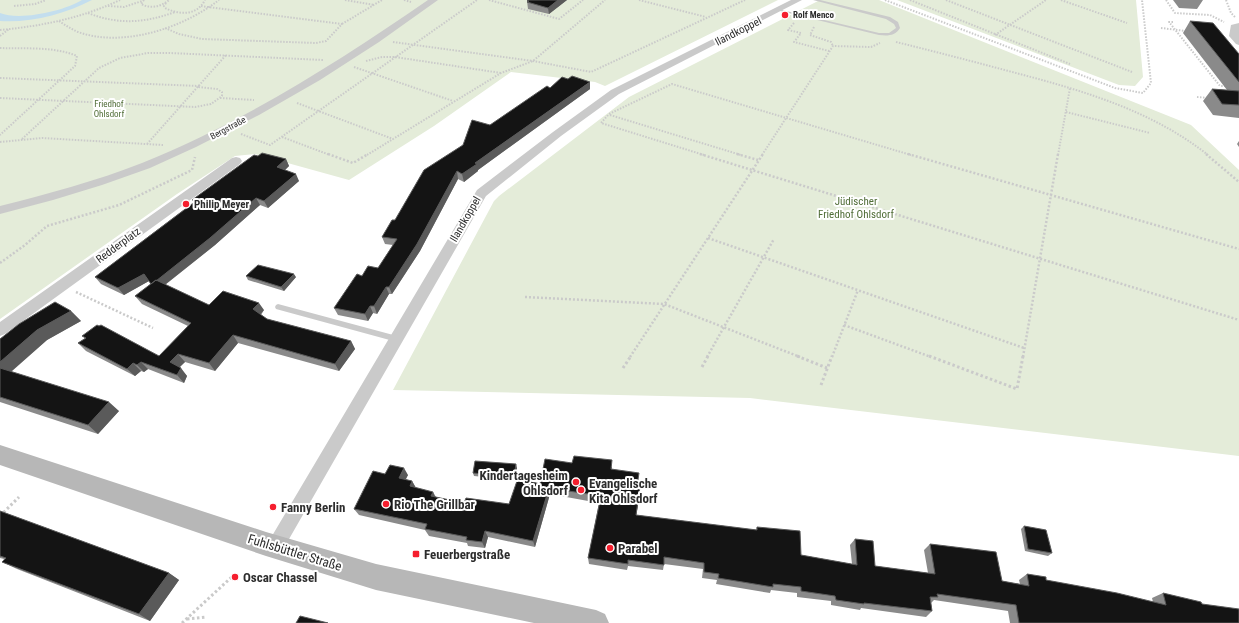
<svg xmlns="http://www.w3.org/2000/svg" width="1239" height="623" font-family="'Roboto Condensed',sans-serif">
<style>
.green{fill:#e4ecd9}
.water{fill:#c3deee}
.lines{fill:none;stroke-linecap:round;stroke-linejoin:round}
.path-far2{stroke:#cacaca;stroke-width:2;stroke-dasharray:1.5 1.5;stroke-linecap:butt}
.path-far1{stroke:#cacaca;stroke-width:2.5;stroke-dasharray:2 2;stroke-linecap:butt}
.path{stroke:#cacaca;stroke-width:3;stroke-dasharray:2.5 2.5;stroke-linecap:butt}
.lane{fill:#cacaca;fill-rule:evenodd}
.street{fill:#cacaca;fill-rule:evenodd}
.secondary{fill:#b7b7b7;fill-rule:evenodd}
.wall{fill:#8a8a8a}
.shaded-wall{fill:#5a5a5a}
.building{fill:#141414;stroke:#5a5a5a}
.poi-dot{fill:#f51e2e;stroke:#fff;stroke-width:1.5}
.labels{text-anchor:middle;stroke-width:4;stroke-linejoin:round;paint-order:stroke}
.far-poi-label{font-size:9px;font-weight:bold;fill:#2d2d2d;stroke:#fff;text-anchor:start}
.far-park-label{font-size:9px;fill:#506d37;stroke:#fff}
.far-street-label{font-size:9px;fill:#2d2d2d;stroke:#fff}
.street-label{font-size:11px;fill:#2d2d2d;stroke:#fff}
.park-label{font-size:11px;fill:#506d37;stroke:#fff}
.poi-label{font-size:11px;font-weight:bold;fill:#2d2d2d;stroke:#fff;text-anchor:start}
.near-poi-label{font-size:13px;font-weight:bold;fill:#2d2d2d;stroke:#fff;text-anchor:start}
.near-street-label{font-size:13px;fill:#2d2d2d;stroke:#fff}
</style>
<rect width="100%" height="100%" fill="#fff"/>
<path class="green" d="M0 0H778L605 86 595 82 511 72 434 126 349 180 255 154 235 156 177 194 0 319Z
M820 0H879L1191 125 1239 170V456L750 398 393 390 494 201 499 196 629 97Z
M897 0H1136L1143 77 1135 86 1119 85Z"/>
<path class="water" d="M82 0H92C65 14 31 23 0 21V13C20 21 64 11 82 0Z"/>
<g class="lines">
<path class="path-far2" d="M144 0 141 4C150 9 161 7 169 0
M345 0 374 5
M404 0 411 2
M489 0 559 19 583 0
M639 0 706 17
M885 0 1115 88 1143 93 1151 83 1142 0
M910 0 1070 64
M946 0 1132 72
M1061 0 1127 23
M1166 0 1175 13 1210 15 1224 22
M1226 0 1231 13 1235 17
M166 3 164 6 165 8C179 15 197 16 205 0
M14 6 35 4 46 0
M108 6 124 7 142 1
M88 13C118 25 145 23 175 12
M59 21C65 25 71 29 78 32 123 48 183 28 219 0
M1173 22H1169L1220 86H1227
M794 23 788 30 801 33 794 42 829 51
M342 24 382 0
M814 27 810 35 831 42 833 46
M165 28 179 34 202 39 316 43 326 41 342 24 200 6
M1161 28 1186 31
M0 30C42 26 82 18 120 0
M995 35 1046 0
M0 36 9 29
M393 42 533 61 591 72 745 0
M896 42C941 53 986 65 1031 77 1094 94 1156 114 1208 155
M0 48C25 49 53 46 77 56L75 66 0 135
M366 61 382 57H395L501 73
M354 67 453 101
M0 78 199 86
M1197 97 1209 98
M0 98 195 107 211 104 222 96V92L217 89 198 87
M220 98 254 100
M297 103 393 139 501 73 533 61 605 0
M1066 112 1150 133
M610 115 741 155
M241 134 270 145 477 0
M282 137 330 155
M22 139 99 68 120 58 148 53H170L323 60
M0 142 42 138 163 145
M147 144 226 55
M367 155 393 139
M704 155 601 123 609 114 672 84 911 155
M762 155 833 46 871 47 880 43
M1058 155 1070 88"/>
<path class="path-far1" d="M328 154 353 163 368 154
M700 154 1239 320
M737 154 758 160
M908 154 1239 249
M1206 154 1239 182
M708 238 1024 348
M0 263 25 245 47 226 119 205 192 170 195 157
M76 292 153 328
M525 297 664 304 800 357
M844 325 931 357
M630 357 763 154
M707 357 774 239
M832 357 858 290
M1023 357 1058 154"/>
<path class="path" d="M797 356 827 368
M929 356 1017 389 1023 356
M702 367 708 356
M623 368 631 356
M821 385 832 356
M0 516 19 497
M187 619 206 617
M182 623 235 574"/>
<path class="lane" d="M813 0H820L890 17 898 22 900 28C895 36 888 36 879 35L776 10 778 9 879 33H889L896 28 894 24 886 19Z
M278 304 397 336 400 337 401 339 400 341 397 342 276 309 275 307 276 305Z"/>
<path class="street" d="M428 0H438L379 42 320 80 259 115 196 147 150 168 102 185 53 200 0 214V206C48 194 96 181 142 163 244 122 338 62 428 0Z
M791 0H802L619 94 561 136 486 196 281 553 275 556 269 553 266 547 269 541 477 190 553 132 611 90Z
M1239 23V45L1236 44 1229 36 1231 25Z
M236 157 240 158 242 161 240 164 5 334 0 336V322L232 158Z"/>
<path class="secondary" d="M0 445 266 532 376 564 596 610 605 614 609 623H534L376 590 266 556 0 465Z"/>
</g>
<path class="wall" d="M567 0 549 14 528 9 527 1Z
M1173 0H1203L1197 9 1179 8Z
M1190 21 1239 54V118L1213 115 1203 101 1212 89 1227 90 1183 33Z
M568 79 590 89 478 170V171L464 182 458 179 420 251 392 294H389L377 314 373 313 368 321 338 315 334 308 362 276 378 268 393 245 385 244 382 237 395 220 463 145 490 125 550 88Z
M1239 141V147L1237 144Z
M258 156 286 159 289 166 285 170 299 181 268 208 260 205 215 245 165 285 209 305 264 310 261 315 267 319 351 341 355 349 339 371 238 343 215 371 185 362 179 367 187 376 184 383 148 369 144 372 141 371 135 376 86 351 78 343 85 338 82 336 159 356 188 326 142 304 135 296 151 284 149 281 124 295 101 284 95 277 194 202 192 200Z
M246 276 296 277 284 291 248 280Z
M71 311 81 321 47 340 11 372 119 411 98 434 0 402V339Z
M572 463 612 467V469L639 480 638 486 640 487V494L636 515 756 530 757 527 801 555 852 564 850 545 855 539 875 566 928 573 924 550 930 544 1002 581 1020 584 1019 580 1027 574 1046 580 1153 602 1152 598 1163 593 1202 604 1239 623H1010L1008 611 934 600 931 603 932 611 926 617 861 608 860 610 831 605V601L797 597V593L771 590 770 593 716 584 717 580 702 578 703 569 664 564 663 570 628 566 627 570 589 564 588 558 599 503 550 494 535 547 488 537 485 548 468 546 467 543 429 536 425 530 359 515 354 509 385 474 408 475 405 479 412 481 416 488 433 492 436 497 464 503 509 504Z
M517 468 515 480 474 476 473 473Z
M0 511 169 573 179 580 150 621 17 569 2 562 4 559 0 558Z
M1024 526 1052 553 1048 556 1025 551 1021 529Z"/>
<path class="shaded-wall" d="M558 0H567L549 14 548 8Z
M590 82V89L478 170V171L464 182 462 174 475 163Z
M286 159 289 166 281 174 277 167Z
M457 171 458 179 420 251 392 294 389 287Z
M296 174 299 181 268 208 264 201Z
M256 198 260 205 215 245 157 291 151 285Z
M144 274 149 281 124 295 118 288Z
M294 274 296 277 284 291 281 287Z
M386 287 389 294 377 314 374 306Z
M259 303 264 310 258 317 253 309Z
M370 306 373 313 368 321 365 314Z
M71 311 81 321 47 340 6 376 0 371V362L37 330Z
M233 335 238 343 215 371 209 363Z
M351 341 355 349 339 371 335 364Z
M178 354 185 362 177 370 170 362Z
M141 362 148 369 144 372 137 365Z
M133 363 141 371 135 376 127 369Z
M181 368 187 376 184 383 177 375Z
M109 402 119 411 98 434 88 425Z
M516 464 517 468 515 480 514 477Z
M404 468 408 475 403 485 399 478Z
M412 481 416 488 410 486Z
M640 487V494L635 522Z
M549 488 550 494 535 547 533 541Z
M433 492 436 499 431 496Z
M485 531 488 537 485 548 482 542Z
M169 573 179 580 150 621 139 614Z"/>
<path class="building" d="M528 0H558L548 8 527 2 529 1H527Z
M1190 21 1213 23 1239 54V82Z
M572 76 590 82 475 163 477 164 462 174 457 171 417 244 389 287H386L374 306H370L365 314 334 308 357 274 362 276 368 266 378 268 397 239 382 237 392 220H395L424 170 463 145 472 120 490 125 547 86 550 88 562 77 568 79Z
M1212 89 1239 91V105L1222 104Z
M262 153 286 159 277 167 296 174 264 201 256 198 210 238 156 281V280L151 284 144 274 118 288 95 277 196 201 192 200 254 155 258 156Z
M258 265 294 274 281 287 246 276Z
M156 280 209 305 223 291 259 303 253 309 267 319 351 341 335 364 233 335 209 363 178 354 170 362 181 368 177 375 141 362 137 365 133 363 127 369 78 343 86 338 82 336 97 325 99 326 101 325 159 356 191 323 135 296Z
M55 302 71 311 37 330 0 362V339L19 324Z
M0 368 109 402 88 425 0 397Z
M574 456 612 460 611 469 639 473 637 486 640 487 636 515 757 530V527L800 531 801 555 857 565 855 539 873 541 875 566 935 574 930 544 996 552 1002 581 1029 586 1027 574 1046 577V580L1117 593 1166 605 1163 593 1201 602 1202 604 1239 609V623H1019L1016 605 937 594 938 597H930L932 611 864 603V604L836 600 835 596 801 591V587L773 584V587L718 578 719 574 704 572V563L664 557V565L628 560V564L588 558 601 496 549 488 533 541 485 531 482 542 466 540 467 537 425 529 427 524 354 509 373 471 385 474 390 465 404 468 399 478 412 481 410 486 433 492 431 496 464 503 466 498 509 504 518 478 540 484 545 459 572 463Z
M475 461 516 464 514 477 473 473Z
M0 511 169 573 139 614 2 562 6 558 0 556Z
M1024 526 1046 530 1052 553 1028 549Z
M300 616 328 623H296Z"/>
<g class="poi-dot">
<circle cx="785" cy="15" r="4"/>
<circle cx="186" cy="204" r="4"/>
<circle cx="576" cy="482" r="4"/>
<circle cx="581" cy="490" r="4"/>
<circle cx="386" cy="504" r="4"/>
<circle cx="273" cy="507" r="4"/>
<circle cx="610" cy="548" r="4"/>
<rect x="412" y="550" width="8" height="8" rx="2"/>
<circle cx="235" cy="577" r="4"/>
</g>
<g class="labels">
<g class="far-poi-label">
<text x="793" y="18">Rolf Menco</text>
</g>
<g class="far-park-label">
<text x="109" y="107">Friedhof<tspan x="109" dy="10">Ohlsdorf</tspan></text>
</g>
<g class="far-street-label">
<text transform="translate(228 128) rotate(-28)" y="3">Bergstraße</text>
</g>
<g class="street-label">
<text transform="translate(738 31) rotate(-27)" y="4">Ilandkoppel</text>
<text transform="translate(465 219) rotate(-60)" y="4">Ilandkoppel</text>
<text transform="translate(118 245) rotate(-36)" y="4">Redderplatz</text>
</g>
<g class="park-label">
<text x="856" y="205">Jüdischer<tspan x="856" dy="13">Friedhof Ohlsdorf</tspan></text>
</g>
<g class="poi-label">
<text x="194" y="208">Philip Meyer</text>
</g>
<g class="near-poi-label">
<text x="568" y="480" text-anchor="end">Kindertagesheim<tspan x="568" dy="15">Ohlsdorf</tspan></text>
<text x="589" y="488">Evangelische<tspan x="589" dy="15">Kita Ohlsdorf</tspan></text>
<text x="394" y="509">Rio The Grillbar</text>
<text x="281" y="512">Fanny Berlin</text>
<text x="618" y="553">Parabel</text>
<text x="424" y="559">Feuerbergstraße</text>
<text x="243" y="582">Oscar Chassel</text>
</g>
<g class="near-street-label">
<text transform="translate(295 552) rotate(17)" y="5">Fuhlsbüttler Straße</text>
</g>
</g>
</svg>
